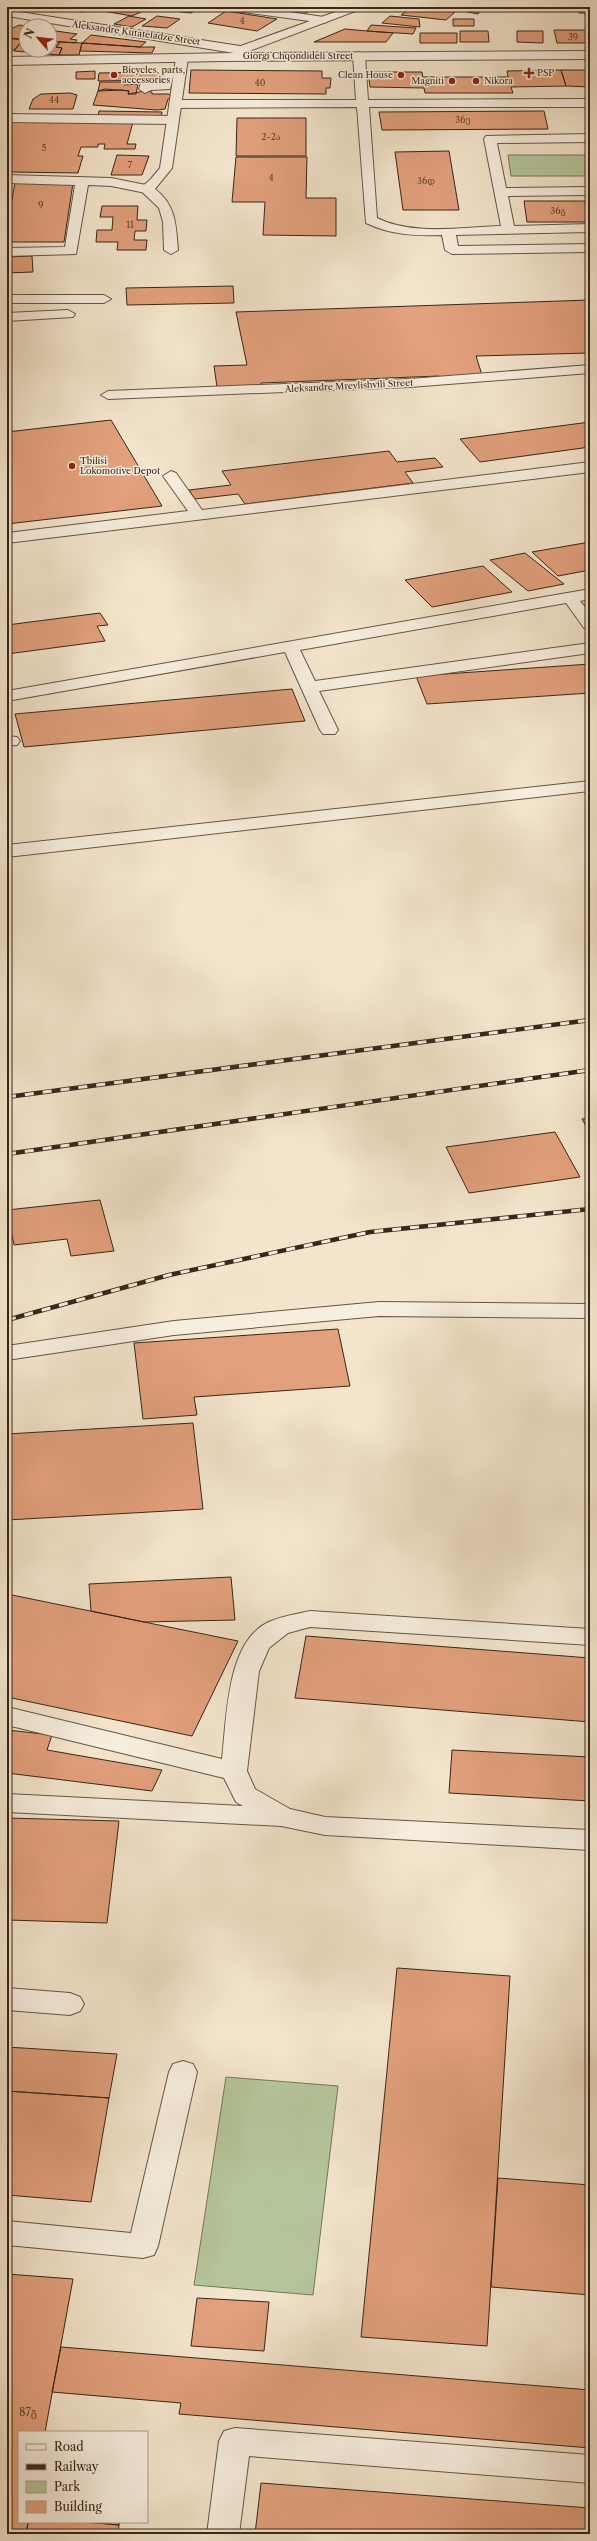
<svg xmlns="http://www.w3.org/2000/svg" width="597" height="2541" font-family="'Libre Caslon Text','Noto Serif Georgian',serif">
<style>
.green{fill:#b6c69c;stroke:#77765b}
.building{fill:#e2a07c;stroke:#38261a}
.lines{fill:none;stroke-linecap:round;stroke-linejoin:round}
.service-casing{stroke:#675646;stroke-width:2}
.minor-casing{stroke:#675646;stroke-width:2}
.tertiary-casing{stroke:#675646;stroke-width:2}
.service{fill:#f7eede;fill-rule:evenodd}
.minor{fill:#f7eede;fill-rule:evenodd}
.tertiary{fill:#f7eede;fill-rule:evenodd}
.rail-casing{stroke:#38261a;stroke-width:4.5}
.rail{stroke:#f7eede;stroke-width:3;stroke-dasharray:9;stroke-linecap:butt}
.poi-dot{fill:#8f2418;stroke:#f7eede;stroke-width:1.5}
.labels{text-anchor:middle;stroke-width:3;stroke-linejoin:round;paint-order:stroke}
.number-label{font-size:9px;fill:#624432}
.far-street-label{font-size:9px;fill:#38261a;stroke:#f7eede}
.far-poi-label{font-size:9px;fill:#38261a;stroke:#f7eede;text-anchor:start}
.near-number-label{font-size:11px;fill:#624432}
</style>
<rect width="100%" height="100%" fill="#f3e5cc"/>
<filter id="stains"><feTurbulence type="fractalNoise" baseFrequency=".005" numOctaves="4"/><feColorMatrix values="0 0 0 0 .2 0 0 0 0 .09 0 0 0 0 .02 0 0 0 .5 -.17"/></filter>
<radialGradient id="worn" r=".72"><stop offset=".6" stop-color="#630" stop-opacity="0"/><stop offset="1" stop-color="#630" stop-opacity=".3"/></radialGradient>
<path class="green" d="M508 155H590V176H511Z
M226 2077 338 2086 313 2295 194 2285Z"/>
<path class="building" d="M40 7H61L53 12 36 9Z
M83 7H94L83 12 75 11Z
M102 7H144L150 8 132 16 97 10Z
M169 7H201L191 13 165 10Z
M261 7H316L304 14Z
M412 7 455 12 446 20 401 15Z
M461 7H484L478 14 458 10Z
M521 7H555L553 11 521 9Z
M578 7H590V13H579Z
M226 11 277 19 257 31 208 23Z
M129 16 146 19 132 27 114 24Z
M157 16 180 19 167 28 142 26Z
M390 16 419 19 420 27 382 23Z
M453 19H474V26H453Z
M19 25 26 26V30L21 34H26V39L7 38V31Z
M371 25 416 28 413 34 367 31Z
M345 29 367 31 393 33 386 42H314Z
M554 30H590V43H557Z
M56 31 77 34 70 39 77 40 75 43 50 41V35Z
M460 31H488L489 42H460Z
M517 31H543V43L517 42Z
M420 33H457V43H420Z
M91 35 146 42 140 47 82 43Z
M7 38 14 39 23 40 14 50H8Z
M23 40H26V50H50V41L60 42 56 47 62 48 59 55 14 51Z
M60 42 82 43 79 55H59L62 48 56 47Z
M82 43 140 47H155L152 53 80 51Z
M191 70 322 71V78H331L330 88H326V94L189 93Z
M561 70 566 86 511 87 513 93H425L424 88 370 87 368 72H422L423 77H508L507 71Z
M561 70H590V87L566 86Z
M95 71V79H76V72Z
M159 72V80L98 81 99 73Z
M100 82H124V85L138 84 136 94H128L129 91 122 90 98 91Z
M105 89 129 91 128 94 145 91 152 92V94H169L172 98 168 99 165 109 157 110 93 105 98 91Z
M70 93 77 95 73 109H29L33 99 41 94Z
M99 111 162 112 161 118H98Z
M544 111 548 129 382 130 379 112Z
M237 118H306V156H236Z
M12 122H133L127 144H136L135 149H104L105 144H98V147H81L78 156H83L78 173 10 172 7 174V136Z
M449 151 459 210H403L395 152Z
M117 155 149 156 142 175H111Z
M236 157H307L306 198H336V236L263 235 265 202H232Z
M15 183H73L64 242H7V227Z
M524 201H590V222H527Z
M102 206H138L137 220H147L146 231H135L134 240H147L146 250H117L118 242H96L97 230H112L113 217H100Z
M32 256 33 272 7 273V257Z
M233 286 234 303 127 305 126 288Z
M590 300V353L476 356 483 378 440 380 439 376 261 383V385L217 387 214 366 247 365 236 312Z
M111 420 162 506 7 524V432Z
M590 422V447L480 462 460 439Z
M389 451 397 462 435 458 443 467 405 472 413 483 245 504 238 494 195 499 189 490 231 485 222 471Z
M590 542V570L558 576 532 552Z
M525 553 564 584 528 591 490 560Z
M483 566 512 592 432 607 405 580Z
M100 613 108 625 97 626 105 641 7 654V625Z
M590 664V693L427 704 416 676Z
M292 689 305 721 24 747 15 714Z
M590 1118V1133L582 1119Z
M555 1132 580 1177 469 1193 446 1147Z
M100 1200 114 1251 71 1256 67 1239 14 1245 7 1210Z
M338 1329 350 1386 194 1397 197 1415 143 1419 134 1343Z
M193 1423 203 1509 7 1520V1434Z
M231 1577 235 1620 144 1622 91 1611 89 1584Z
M7 1594 144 1622 238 1641 192 1736 7 1697Z
M306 1636 590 1658V1722L295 1698Z
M7 1730 52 1735 47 1750 162 1770 152 1791 7 1773Z
M452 1750 590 1757V1801L449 1793Z
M7 1818 119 1821 107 1923 7 1920Z
M397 1968 510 1976 487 2346 361 2337Z
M7 2047 117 2054 109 2098 7 2091Z
M7 2091 109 2098 91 2202 7 2195Z
M498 2178 590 2185V2295L491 2287Z
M7 2274 73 2279 45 2432H19V2522H28L26 2534H7Z
M197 2298 269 2302 264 2351 191 2346Z
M61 2347 590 2390V2448L179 2414 181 2403 52 2392Z
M261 2483 590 2508V2534H255Z
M28 2522H86L119 2525 118 2534H26Z
M86 2522H120L119 2525Z"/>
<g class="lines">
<g class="service-casing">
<path id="service" d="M359 52 365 56 368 100 590 99V107H369L377 218C413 236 461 227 501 226L484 139 486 136 590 134V142L497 143 506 188 590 187V195L508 196 514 226 590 224V232L456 235 458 246 590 244V252L452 254 445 250 442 235C415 236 391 235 366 223L357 107 175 108 169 104 175 100H356L353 56Z
M180 69 186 73 184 76 173 77 170 89 151 90 145 93 139 89 141 83 161 82 164 70Z
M7 114 173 116 179 120 173 124 7 122Z
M7 175 111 178 151 186 153 189 146 193 111 186 88 185 76 254 7 256V248L65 247 75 185 7 183Z
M7 295H104L111 299 104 303H7Z
M68 310 75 314 73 317 7 321V313Z
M590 365V373L410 387 108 399 101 395 108 391 410 379Z
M590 462V472L7 543V533L188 511 163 476 171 471 176 473 202 510Z
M590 589V599L580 601 590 613V629L584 628 566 603 300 650 315 681 590 643V653L319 691 338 730 335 734H323L320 730 285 652 7 701V691Z
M7 736 17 737 20 741 17 745 7 746Z
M590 781V791L7 857V845Z
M379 1302 590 1304V1318L379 1316 174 1335 7 1360V1346L174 1321Z
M310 1611 590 1629V1645L310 1627 288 1633 269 1648 259 1671 247 1771 255 1789 290 1809 325 1817 590 1830V1850L325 1835 281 1826 7 1812V1794L243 1806 236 1802 224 1778 7 1725V1707L222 1759C227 1718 226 1639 271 1621 283 1616 297 1614 310 1611Z
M7 1988 70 1993 80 1997 84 2004 80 2011 70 2015 7 2010Z
M183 2061 193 2064 197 2072 158 2246 154 2255 143 2258 7 2245V2221L131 2233 169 2072 173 2064Z
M235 2428 590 2455V2483L249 2456 239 2534H207L219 2441 224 2431Z"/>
</g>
<g class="minor-casing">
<path id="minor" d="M223 7H254L324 17 330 20 324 23 229 10Z
M7 10 240 46 246 50 240 54 7 16Z
M182 54 188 58 172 168 155 189C176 205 176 225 178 250L171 254 164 250 163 222 159 208 139 189 150 180 160 168 176 58Z"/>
</g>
<g class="tertiary-casing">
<path id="tertiary" d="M349 7H366L244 53 590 51V59L223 61 7 65V57L235 53V48Z"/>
</g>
<use href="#service" class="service"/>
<use href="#minor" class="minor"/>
<use href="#tertiary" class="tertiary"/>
<g class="rail-casing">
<path id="rail" d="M7 1097 590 1020
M7 1154 590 1070
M7 1320 169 1275 370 1232 590 1209"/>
</g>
<use href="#rail" class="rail"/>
</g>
<g class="poi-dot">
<path d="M527 67h4v4h4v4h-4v4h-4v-4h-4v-4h4z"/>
<circle cx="114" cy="75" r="4"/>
<circle cx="401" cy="75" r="4"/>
<circle cx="452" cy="81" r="4"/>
<circle cx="476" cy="81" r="4"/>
<circle cx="72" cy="466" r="4"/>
</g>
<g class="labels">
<g class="number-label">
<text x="242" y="24">4</text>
<text x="573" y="40">39</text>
<text x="260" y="86">40</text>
<text x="54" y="103">44</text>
<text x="463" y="123">36ე</text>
<text x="271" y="140">2-2ა</text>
<text x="44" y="151">5</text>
<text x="130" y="168">7</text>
<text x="271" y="181">4</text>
<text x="426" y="184">36დ</text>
<text x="41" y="208">9</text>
<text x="558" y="214">36გ</text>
<text x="130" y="228">11</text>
</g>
<g class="far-street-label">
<text transform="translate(136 33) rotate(8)" y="3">Aleksandre Kutateladze Street</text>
<text x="298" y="59">Giorgi Chqondideli Street</text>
<text transform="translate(349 386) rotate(-3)" y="3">Aleksandre Mrevlishvili Street</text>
</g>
<g class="far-poi-label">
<text x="122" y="73">Bicycles, parts,<tspan x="122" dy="10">accessories</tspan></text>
<text x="537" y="76">PSP</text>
<text x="393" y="78" text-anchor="end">Clean House</text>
<text x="444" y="84" text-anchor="end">Magniti</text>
<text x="484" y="84">Nikora</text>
<text x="80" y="464">Tbilisi<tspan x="80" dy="10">Lokomotive Depot</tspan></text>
</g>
<g class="near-number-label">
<text x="28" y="2416">87გ</text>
</g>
</g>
<rect width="597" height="2541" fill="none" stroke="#f3e5cc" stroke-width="24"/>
<rect x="8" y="8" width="581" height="2525" fill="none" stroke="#38261a" stroke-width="2"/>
<rect x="12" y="12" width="573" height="2517" fill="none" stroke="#38261a"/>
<rect x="18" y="2431" width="130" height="92" fill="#f7eede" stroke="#ab9e90"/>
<rect x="26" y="2444" width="20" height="6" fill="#f7eede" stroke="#ab9e90"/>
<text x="54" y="2451" font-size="12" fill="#38261a">Road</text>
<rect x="26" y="2464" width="20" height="6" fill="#38261a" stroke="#ab9e90"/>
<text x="54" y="2471" font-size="12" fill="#38261a">Railway</text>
<rect x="26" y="2481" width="20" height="12" fill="#b6c69c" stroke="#ab9e90"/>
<text x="54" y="2491" font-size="12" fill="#38261a">Park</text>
<rect x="26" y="2501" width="20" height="12" fill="#e2a07c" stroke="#ab9e90"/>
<text x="54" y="2511" font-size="12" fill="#38261a">Building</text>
<g transform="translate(38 38) rotate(298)"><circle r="19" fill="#f7eede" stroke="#ab9e90"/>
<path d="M0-3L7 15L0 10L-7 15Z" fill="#8f2418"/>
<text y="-6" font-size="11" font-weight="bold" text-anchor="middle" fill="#38261a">N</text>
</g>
<rect width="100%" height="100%" filter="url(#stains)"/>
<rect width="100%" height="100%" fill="url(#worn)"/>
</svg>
